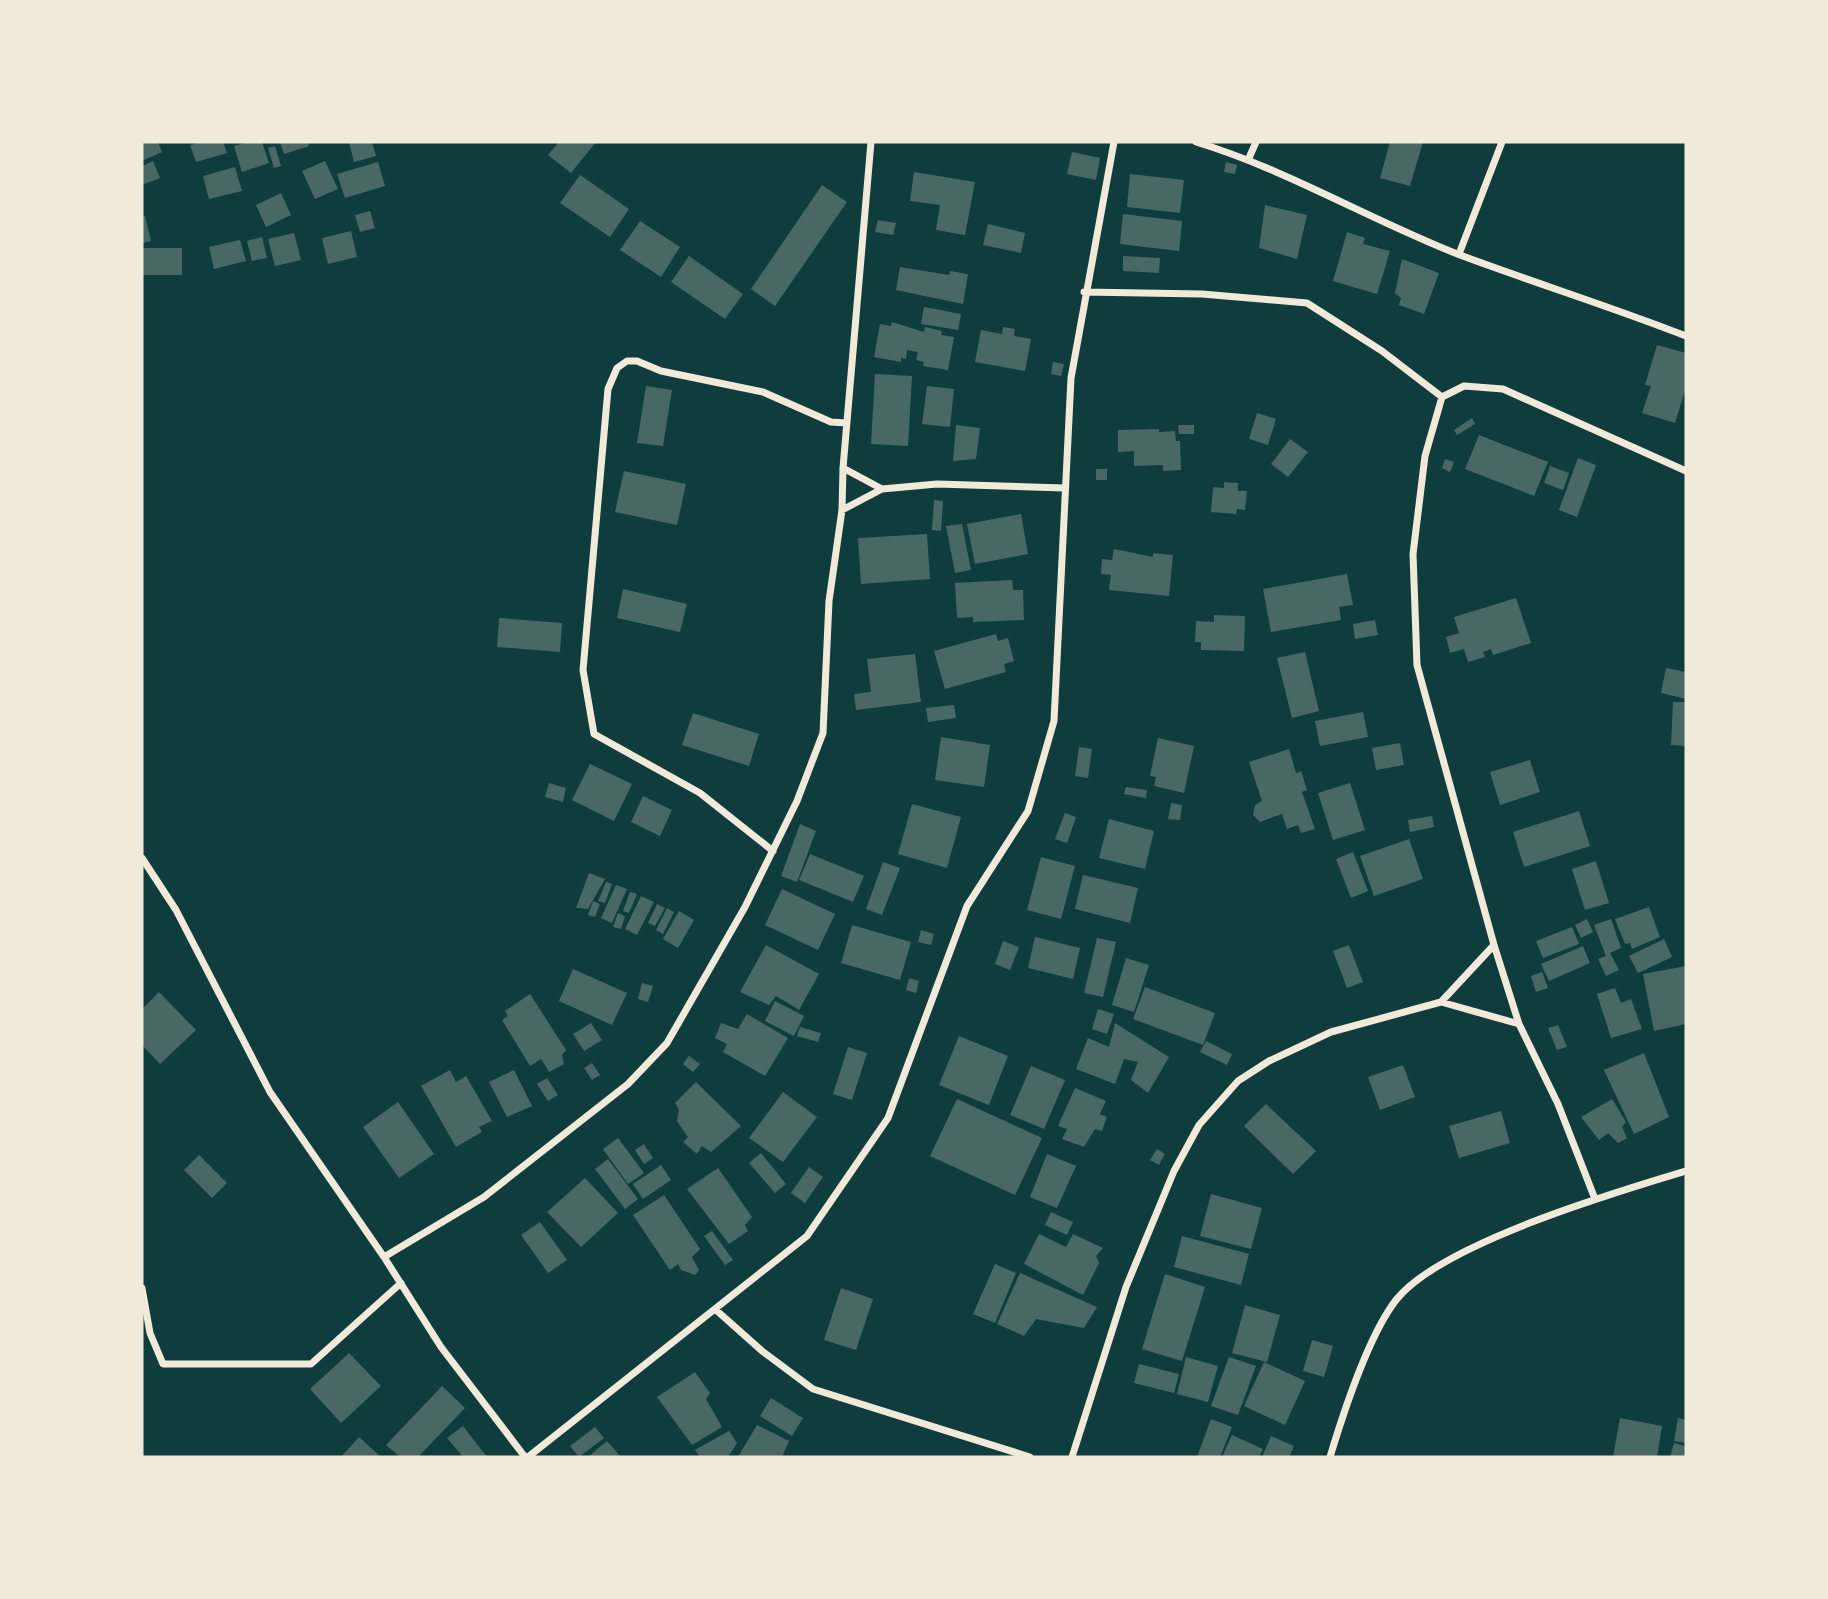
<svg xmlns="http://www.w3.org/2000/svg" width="1828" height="1599" font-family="Raleway,sans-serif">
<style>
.building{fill:#486865}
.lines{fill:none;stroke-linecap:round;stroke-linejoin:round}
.minor{stroke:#f1e9da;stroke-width:7}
</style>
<rect width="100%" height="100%" fill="#0f3d3e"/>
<path class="building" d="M142 142H158L162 152 142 161Z
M202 142H223L227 153 196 162 190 145Z
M248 142H262L269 163 242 172 234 146Z
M280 142H308L309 146 284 154Z
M349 142H372L376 156 354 162Z
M559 142H596L571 173 548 155Z
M1390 142H1423L1410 186 1380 178Z
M275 146 281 166 274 168 268 148Z
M1072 152 1100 158 1096 180 1067 174Z
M153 161 160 178 142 185V166Z
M325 161 338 189 315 199 302 171Z
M378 162 385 186 345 198 337 174Z
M1226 162 1237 165 1235 174 1224 172Z
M235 167 242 191 209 199 203 176Z
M914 172 975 182 965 235 936 230 940 205 910 201Z
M1130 174 1184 180 1180 213 1127 207Z
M580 175 629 209 610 237 560 203Z
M822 185 847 202 775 306 751 289Z
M281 193 291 215 266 227 256 205Z
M1265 205 1307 215 1297 259 1259 248Z
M370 211 375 228 360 232 355 215Z
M1123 214 1182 221 1179 251 1120 244Z
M145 216 151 241 142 243V217Z
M878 220 896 223 893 235 875 232Z
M640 221 680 247 661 277 620 250Z
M988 224 1025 233 1021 253 983 245Z
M351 231 357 257 328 264 322 238Z
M1347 232 1365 238 1363 244 1390 251 1377 294 1333 281Z
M294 233 301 260 275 266 268 239Z
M262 237 267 258 252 261 247 241Z
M240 240 246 261 214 269 209 247Z
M142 248H182V275H142Z
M689 256 743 294 725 319 671 282Z
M1123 256 1160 258 1159 273 1123 271Z
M1402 259 1439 273 1424 314 1399 305 1401 298 1395 293Z
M900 267 949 275 950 271 968 274 963 304 896 290Z
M924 307 961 314 958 330 921 324Z
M892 322 924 332 925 327 942 331 941 335 954 337 948 370 923 366 924 362 916 360 918 352 907 350 906 359 901 358V362L874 357 880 324 891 326Z
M1003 327 1015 329 1014 336 1031 339 1025 371 975 362 981 330 1002 334Z
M1657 345 1686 353V387L1675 423 1642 413 1651 386 1645 385Z
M1053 362 1064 364 1061 376 1051 374Z
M875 374 912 376 908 446 871 444Z
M646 386 672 390 663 446 637 443Z
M927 386 954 389 950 427 922 424Z
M1257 413 1276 419 1268 445 1249 439Z
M1472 418 1475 424 1457 435 1454 430Z
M956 425 980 428 976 459 953 461Z
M1178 425H1194V434H1179Z
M1159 429V432L1175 431 1176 441H1180L1181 470 1163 471V465L1134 466V451L1118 452V430Z
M1479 435 1548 462 1534 496 1465 469Z
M1290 439 1308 452 1288 477 1271 464Z
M1578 458 1596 465 1577 517 1559 510Z
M1445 459 1454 462 1450 472 1442 468Z
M1550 466 1569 473 1563 490 1544 483Z
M1096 469H1107V480H1096Z
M624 471 686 484 677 525 615 512Z
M1224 482 1238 483V491H1247L1245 510 1237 509 1236 514 1211 512 1213 487 1224 488Z
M934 500 943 501 941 531 932 530Z
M1021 514 1028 554 975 564 967 524Z
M962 524 971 570 955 573 946 526Z
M927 534 930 579 861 584 858 538Z
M1114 549 1153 557V553L1173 555 1169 596 1109 590 1111 575 1101 574 1102 559 1112 560Z
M1347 574 1353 605 1339 607 1341 620 1271 632 1263 589Z
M1012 580 1013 590H1023L1024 620 973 622V617L957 618 955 583Z
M623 589 687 604 680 632 617 618Z
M1516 598 1531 643 1493 655 1491 649 1483 652 1485 657 1468 662 1464 649 1450 653 1446 637 1459 633 1454 617Z
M1214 615 1245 616 1244 651 1201 650V642H1195L1196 621 1214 622Z
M499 618 562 623 560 652 497 647Z
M1375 620 1378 635 1355 639 1353 624Z
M996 634 998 641 1008 638 1014 661 1004 664 1006 672 945 689 934 651Z
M1305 652 1319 711 1292 718 1277 658Z
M915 654 921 702 856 710 854 694 871 692 867 659Z
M1666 668 1686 672V699L1661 693Z
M1673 702H1686V746L1671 745Z
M954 705 956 718 928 722 926 708Z
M1363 712 1368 737 1320 746 1315 721Z
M693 713 759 734 749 766 682 745Z
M941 737 990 745 984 787 935 780Z
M1158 738 1194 746 1184 793 1154 786 1156 777 1150 776Z
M1400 743 1404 765 1376 770 1372 748Z
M1079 747 1092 749 1088 778 1075 776Z
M1289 749 1296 773 1301 771 1307 790 1302 792 1315 829 1301 833 1298 825 1287 829 1282 814 1260 822 1253 815 1255 805 1262 801 1249 762Z
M1530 760 1540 792 1500 805 1490 772Z
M590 764 632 784 614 821 572 800Z
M549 783 566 788 563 802 545 797Z
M1350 783 1365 830 1333 840 1318 793Z
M1126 787 1147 790 1146 798 1124 794Z
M643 796 672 810 660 836 631 822Z
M1171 803 1182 805 1180 820 1168 819Z
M912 804 961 817 947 868 898 854Z
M1579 811 1590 846 1524 867 1513 832Z
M1065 813 1076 817 1067 843 1055 839Z
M1432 816 1434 827 1410 832 1408 820Z
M1109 819 1154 831 1145 869 1099 858Z
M800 824 816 831 797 882 781 876Z
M1409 839 1423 879 1374 896 1360 856Z
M1353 852 1368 891 1351 898 1336 859Z
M810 854 864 876 853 902 799 880Z
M1041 857 1075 866 1061 919 1027 910Z
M1596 861 1609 903 1585 910 1572 869Z
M883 862 900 868 882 915 866 909Z
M589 873 605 879 588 909 576 908Z
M1083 875 1138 888 1130 923 1075 909Z
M606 882 612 884 605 903 598 901Z
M616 885 627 889 612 923 601 918Z
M782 889 835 914 818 950 765 925Z
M630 892 637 894 629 913 623 911Z
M641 896 654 902 637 935 625 929Z
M593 901 600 904 595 917 588 915Z
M657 904 665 908 655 926 648 923Z
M1649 907 1660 937 1632 949 1630 943 1625 944 1615 919Z
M667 908 674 912 663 934 656 930Z
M679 911 694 920 678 948 663 939Z
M618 913 625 916 621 929 613 927Z
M1587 919 1593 932 1581 938 1575 925Z
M1611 919 1621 948 1610 953 1619 970 1606 976 1598 959 1606 956 1594 925Z
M852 925 911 942 900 980 841 963Z
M1572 927 1579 944 1543 958 1536 941Z
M921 930 934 934 931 945 918 942Z
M1035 937 1080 948 1073 979 1028 968Z
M1097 938 1116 942 1103 997 1084 993Z
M1664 939 1672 957 1638 973 1629 956Z
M1003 941 1019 947 1010 970 995 964Z
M766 945 819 974 799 1010 776 996 769 1005 740 992Z
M1349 945 1363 982 1347 988 1333 951Z
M1583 946 1590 963 1549 981 1541 964Z
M1126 958 1149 965 1134 1012 1112 1005Z
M1686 966V1024L1654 1031 1643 974Z
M573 969 627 993 612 1025 559 1001Z
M1542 972 1548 988 1536 992 1531 976Z
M909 978 919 981 916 993 906 990Z
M642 983 653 986 648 1002 638 999Z
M1145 987 1215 1013 1203 1045 1133 1019Z
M1615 988 1621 1003 1631 999 1642 1029 1611 1038 1597 994Z
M159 992 196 1030 160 1064 142 1045V1009Z
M530 994 566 1050 562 1055 564 1064 549 1072 541 1059 530 1066 502 1020 508 1016 505 1011Z
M775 1001 804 1016 794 1036 765 1021Z
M1098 1009 1114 1014 1107 1034 1092 1029Z
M747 1014 788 1038 765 1076 723 1052 727 1044 715 1038 721 1023 738 1029Z
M591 1023 602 1040 584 1051 573 1034Z
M1115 1023 1169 1057 1148 1093 1131 1080 1138 1062 1124 1059 1115 1084 1076 1069 1088 1038 1109 1047Z
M1558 1025 1567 1047 1557 1050 1548 1028Z
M800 1027 821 1033 818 1042 797 1036Z
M959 1036 1008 1056 989 1105 939 1085Z
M1206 1041 1232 1054 1227 1065 1200 1052Z
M848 1047 867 1053 852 1100 833 1094Z
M1644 1053 1669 1117 1634 1134 1604 1070Z
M689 1056 700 1064 693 1072 683 1064Z
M592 1063 600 1075 592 1080 584 1068Z
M1403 1065 1415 1097 1380 1110 1368 1077Z
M1031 1066 1065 1080 1044 1129 1010 1115Z
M450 1070 456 1082 466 1076 492 1121 479 1127 482 1132 456 1147 421 1086Z
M514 1070 532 1106 507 1117 489 1082Z
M547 1078 558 1095 548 1101 537 1084Z
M696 1082 741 1126 711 1152 702 1146 697 1154 683 1142 688 1137 677 1121 679 1110 675 1103Z
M1075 1088 1106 1101 1100 1114 1107 1117 1102 1131 1095 1129 1084 1147 1062 1139 1067 1129 1058 1126Z
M783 1092 817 1117 783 1162 749 1138Z
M957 1099 1042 1138 1015 1195 930 1156Z
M1612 1099 1626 1122 1622 1127 1627 1138 1618 1143 1608 1133 1599 1140 1581 1117Z
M398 1102 434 1154 399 1178 363 1127Z
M1266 1104 1316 1151 1293 1174 1244 1126Z
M1501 1111 1510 1143 1459 1158 1449 1126Z
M618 1138 644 1173 628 1184 603 1149Z
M644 1144 653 1158 644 1164 635 1150Z
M1157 1149 1165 1154 1159 1165 1150 1160Z
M761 1153 786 1184 775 1193 749 1163Z
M1047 1154 1076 1166 1057 1208 1030 1197Z
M199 1155 227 1183 212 1198 184 1170Z
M608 1159 638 1199 625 1209 595 1169Z
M661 1165 671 1180 643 1199 633 1184Z
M809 1167 823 1177 805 1203 791 1193Z
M718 1168 752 1217 745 1225 748 1231 729 1244 687 1189Z
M585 1178 618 1213 581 1247 547 1212Z
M1211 1194 1262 1208 1251 1249 1200 1236Z
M664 1195 700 1249 692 1257 699 1270 695 1275 681 1270 678 1264 670 1270 633 1215Z
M1051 1212 1073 1222 1067 1235 1045 1225Z
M540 1222 567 1260 548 1273 521 1235Z
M712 1231 733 1260 725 1265 704 1236Z
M1039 1234 1066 1247 1073 1234 1103 1248 1096 1256 1099 1263 1083 1295 1024 1264Z
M1182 1236 1249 1254 1241 1285 1174 1267Z
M995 1264 1016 1273 995 1323 973 1314Z
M1020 1273 1097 1307 1084 1328 1036 1319 1024 1336 997 1324Z
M1165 1274 1205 1287 1182 1361 1142 1349Z
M841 1288 873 1299 856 1350 824 1340Z
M1245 1305 1280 1315 1267 1362 1232 1353Z
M1312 1340 1333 1346 1324 1377 1303 1371Z
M349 1353 381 1386 341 1423 310 1389Z
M1186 1357 1218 1366 1208 1402 1177 1394Z
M1229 1357 1256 1366 1238 1415 1211 1406Z
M1264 1362 1305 1381 1285 1425 1244 1406Z
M1139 1364 1179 1374 1174 1393 1134 1383Z
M695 1372 710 1393 706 1399 722 1427 692 1445 657 1397Z
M442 1386 465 1408 418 1457H400L386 1445Z
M771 1398 803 1418 792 1436 760 1416Z
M1620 1418 1662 1426 1657 1457H1613Z
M1678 1418 1686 1420V1443L1674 1441Z
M1211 1419 1232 1427 1220 1457H1197Z
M757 1425 789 1441 782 1457H738Z
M463 1426 487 1457H463L447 1438Z
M595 1427 604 1438 579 1457 570 1446Z
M729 1431 737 1443 728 1457H700L695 1450Z
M1232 1435 1263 1449 1259 1457H1222Z
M1271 1436 1294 1446 1289 1457H1262Z
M359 1437 381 1457H341Z
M607 1441 621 1457H588Z
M1674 1443 1686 1446V1457H1670Z"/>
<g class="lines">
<path class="minor" d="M1196 142C1288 170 1370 220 1460 255 1535 283 1612 307 1686 336
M1249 158 1256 142
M1459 254 1502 142
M1084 292 1202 294 1307 303 1382 351 1442 397
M843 468 882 489
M842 510 882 489 937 484 1064 488
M773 851 700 793 594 734 583 670 608 389 617 368 627 361H637L661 371 763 392 831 422 846 423
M142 858 176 910 270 1092 384 1257 441 1347 525 1457
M1441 1002 1519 1024
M1595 1199 1558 1104 1519 1024 1494 945 1417 665 1413 554 1425 456 1442 397 1464 386 1503 389 1686 471
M384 1257 484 1197 628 1084 667 1043 745 907 797 801 823 733 829 601 842 510 843 468 871 142
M142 1288 150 1333 163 1364H311L401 1283
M716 1310 762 1351 813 1389 1030 1457
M528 1457 807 1236 888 1118 967 906 1028 811 1054 721 1071 378 1114 142
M1072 1457 1126 1287 1174 1171 1199 1125 1238 1081 1269 1061 1331 1032 1441 1002 1494 945
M1330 1457C1343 1414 1369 1335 1396 1300 1440 1244 1616 1192 1686 1171"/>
</g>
<rect width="1828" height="1599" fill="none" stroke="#f1e9da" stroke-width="287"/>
</svg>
